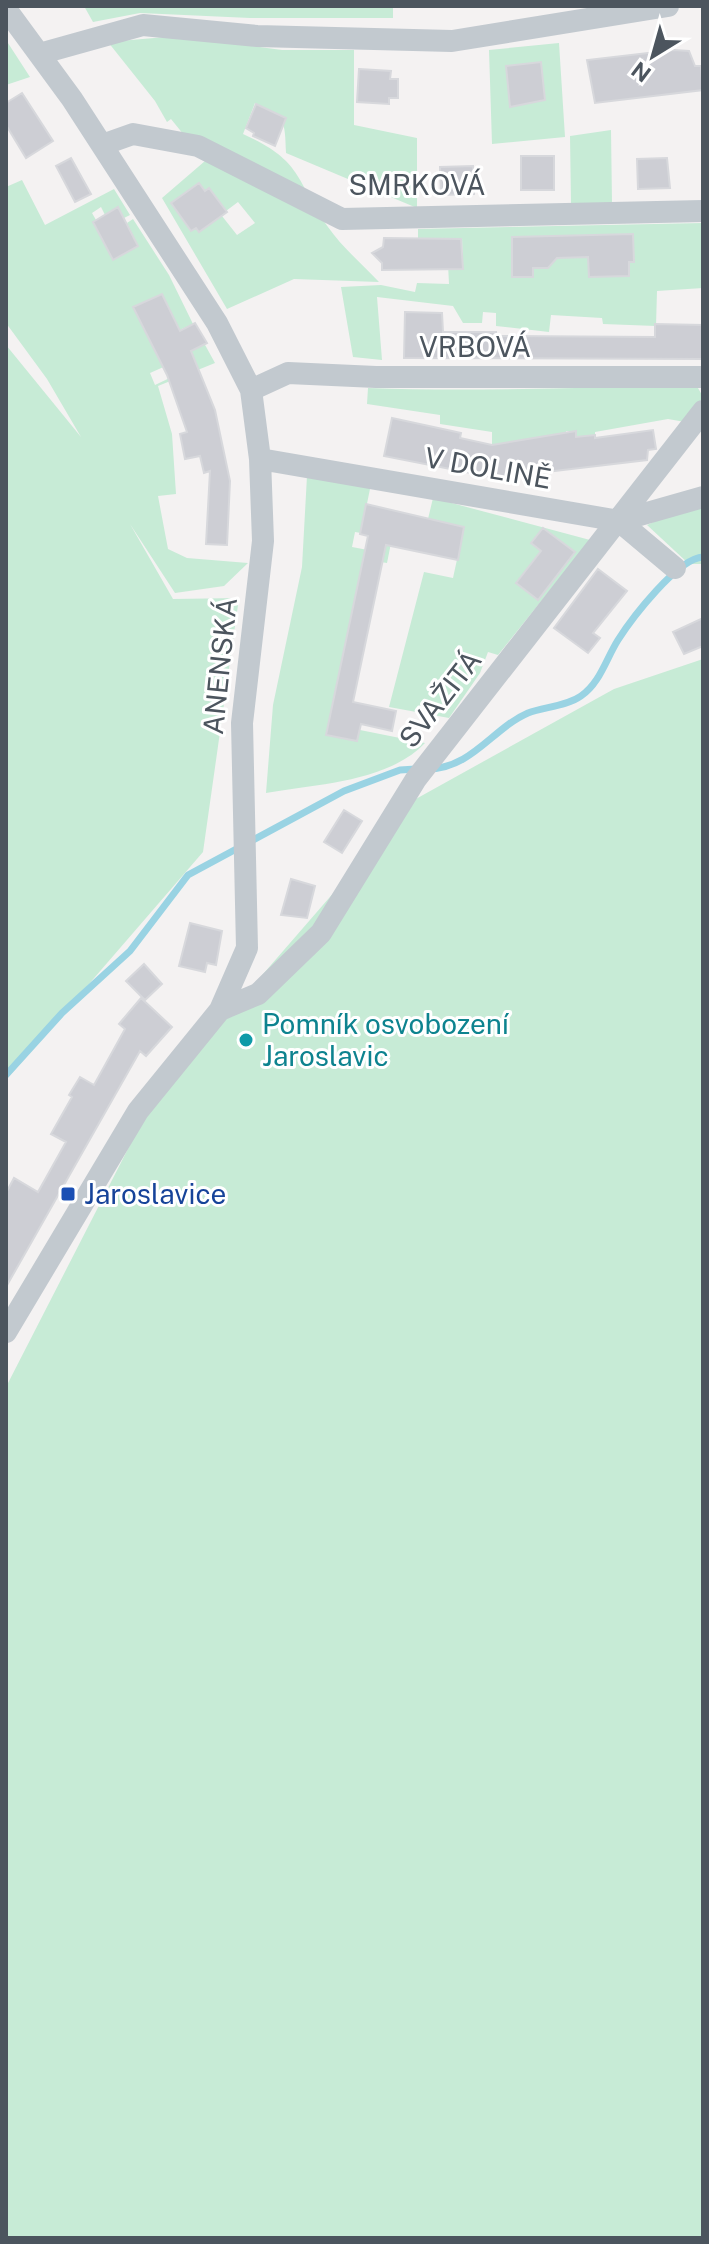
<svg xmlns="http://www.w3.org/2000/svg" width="709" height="2244" font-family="'Public Sans',sans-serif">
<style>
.green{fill:#c7ebd6;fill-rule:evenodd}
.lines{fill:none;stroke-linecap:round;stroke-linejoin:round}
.stream{stroke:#99d3e3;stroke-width:7}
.building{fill:#cdced4;stroke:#d7d8dc;stroke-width:2}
.street{stroke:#c2c9cf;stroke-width:22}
.culture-dot{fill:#0f9aa8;stroke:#fff;stroke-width:3}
.transit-dot{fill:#1a4fb4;stroke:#fff;stroke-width:3}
.labels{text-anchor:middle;stroke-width:6;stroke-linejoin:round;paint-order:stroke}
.street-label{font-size:28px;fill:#4c555e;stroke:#fff}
.culture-label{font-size:28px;fill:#0d838f;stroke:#fff;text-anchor:start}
.transit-label{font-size:28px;fill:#164399;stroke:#fff;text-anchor:start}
</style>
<rect width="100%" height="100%" fill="#f4f2f2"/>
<path class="green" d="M84 6H393V18H250L140 13 93 22Z
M177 36 282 50H354V125L417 138V208L286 153C285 119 285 118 255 103L243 134C303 161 294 178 328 227 342 247 362 264 379 282L294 279 227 309 162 198 205 161 171 119 167 122 155 101 108 42ZM199 183 205 191 210 189 226 211 238 202 255 223 237 235 222 216 199 232 196 228 191 231 171 203Z
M6 40 30 77 6 85Z
M559 43 565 137 492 144 489 50Z
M611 130 612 203 571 204 570 136Z
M22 180 45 225 114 189 130 215 124 218 118 207 105 215 101 207 92 213 96 220 93 222 113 260 138 246 127 223 133 219 169 275 193 324 157 340 168 365 150 373 155 385 197 365 191 351 204 343 215 363 158 386 172 434 176 494 158 496 168 549 187 558 248 563 224 586 175 593 130 524 173 599 239 598 203 852 6 1080V345L81 437 47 379 6 323V187Z
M703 223V288L657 291 656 326 603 324 602 318 551 315 549 332 496 326V313L483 312 482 323H463L453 306 377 297 382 360 353 357 341 287 381 285 415 292 417 283 449 284 448 264 463 263 462 238 418 240V229Z
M687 386 698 388 703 397 685 422 668 419 595 432V435L576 437V431H566V437L492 445V432L440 424V415L367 404 368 388C474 392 581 387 687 386Z
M307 476 371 484 361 533 355 532 352 547 373 551 391 543 387 563 363 559 326 734 357 741 360 730 425 743C388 782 317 784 266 793L273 705 302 567Z
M433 498 590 540 498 655 488 652 480 673 449 718 389 707 424 572 453 578 464 527 428 519Z
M703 500V564H689L647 525Z
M703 659V2238H6V1387L152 1102 414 800 614 689Z"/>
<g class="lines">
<path class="stream" d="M429 769C472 768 493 728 528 713 544 707 567 706 581 696 600 683 606 659 618 640 632 618 678 558 703 557
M6 1075 62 1013 130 951 188 875 344 791 400 770 416 769"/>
</g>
<path class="building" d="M674 50 689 51 695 66H701L703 90 595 103 587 60Z
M541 62 545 100 510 107 506 66Z
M359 69 391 71 390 79H398V98H389V104L357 102Z
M22 93 53 141 26 158 6 125V103Z
M256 104 286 118 275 146 253 136 254 133 246 128Z
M521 156H554V190H521Z
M71 158 91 194 75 202 56 166Z
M667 158 670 188 638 189 637 159Z
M473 166 474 194 441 195 440 167Z
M199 183 205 191 209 188 227 212 199 232 196 228 191 231 171 203Z
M118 207 138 246 113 260 93 222Z
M633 234 634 262H629V276L589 277 588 257 557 258 548 268H533V277H512V237Z
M384 238 461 239 463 269 382 270V263L372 253 383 247Z
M162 294 180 331 195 323 207 343 191 351 215 410 230 481 227 545 206 544 210 471 204 473 200 456 185 459 180 434 187 432 167 375 133 307Z
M405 312 442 313 443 332H496V336L655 337V324L703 325V359L404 358Z
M392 418 452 431 461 433 460 438 492 445 576 431V437L595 435V438L653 430 656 449 648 450 647 460 496 478 384 456Z
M366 504 464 527 458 560 386 545 353 702 396 711 392 731 361 724 357 741 326 735 368 536 360 534Z
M543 528 575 552 538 600 516 583 541 551 531 543Z
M598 569 627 591 593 633 600 638 588 653 554 628Z
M703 618V646L684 654 673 632Z
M344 810 362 821 342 853 324 842Z
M291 879 315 886 307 918 281 915Z
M190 923 222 931 216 965 207 963 205 972 179 966Z
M144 964 162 984 145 1000 126 981Z
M141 998 172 1027 146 1056 140 1051 6 1287V1193L14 1178 38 1192 66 1142 51 1134 72 1097 69 1095 80 1077 94 1085 125 1029 119 1024Z"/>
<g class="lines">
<path class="street" d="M6 9 72 99 217 323 251 390 260 459 263 541 242 723 247 948 220 1010 138 1111 6 1332
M39 54 143 25 257 36 452 41 668 6
M102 145 133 134 198 146 342 219 703 211
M251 390 288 373 376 377H703
M260 459 619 521 703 497
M619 521 675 568
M220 1010 258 994 321 933 416 779 703 411"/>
</g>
<circle class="culture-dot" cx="246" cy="1040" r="8"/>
<rect class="transit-dot" x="60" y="1186" width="16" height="16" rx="4"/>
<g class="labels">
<g class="street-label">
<text x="417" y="195">SMRKOVÁ</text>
<text x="475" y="357">VRBOVÁ</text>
<text transform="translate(488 468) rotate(10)" y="10">V DOLINĚ</text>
<text transform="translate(220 666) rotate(-84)" y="10">ANENSKÁ</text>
<text transform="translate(440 699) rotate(-52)" y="10">SVAŽITÁ</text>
</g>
<g class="culture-label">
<text x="262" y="1034">Pomník osvobození<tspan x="262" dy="32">Jaroslavic</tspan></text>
</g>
<g class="transit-label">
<text x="84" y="1204">Jaroslavice</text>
</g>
</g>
<rect width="709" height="2244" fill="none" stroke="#4c555e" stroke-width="16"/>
<g transform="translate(653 56) rotate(217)" stroke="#ffffff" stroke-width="6" paint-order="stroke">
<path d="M0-6L14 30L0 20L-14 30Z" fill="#4c555e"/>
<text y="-12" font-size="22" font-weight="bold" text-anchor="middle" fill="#4c555e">N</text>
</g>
</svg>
